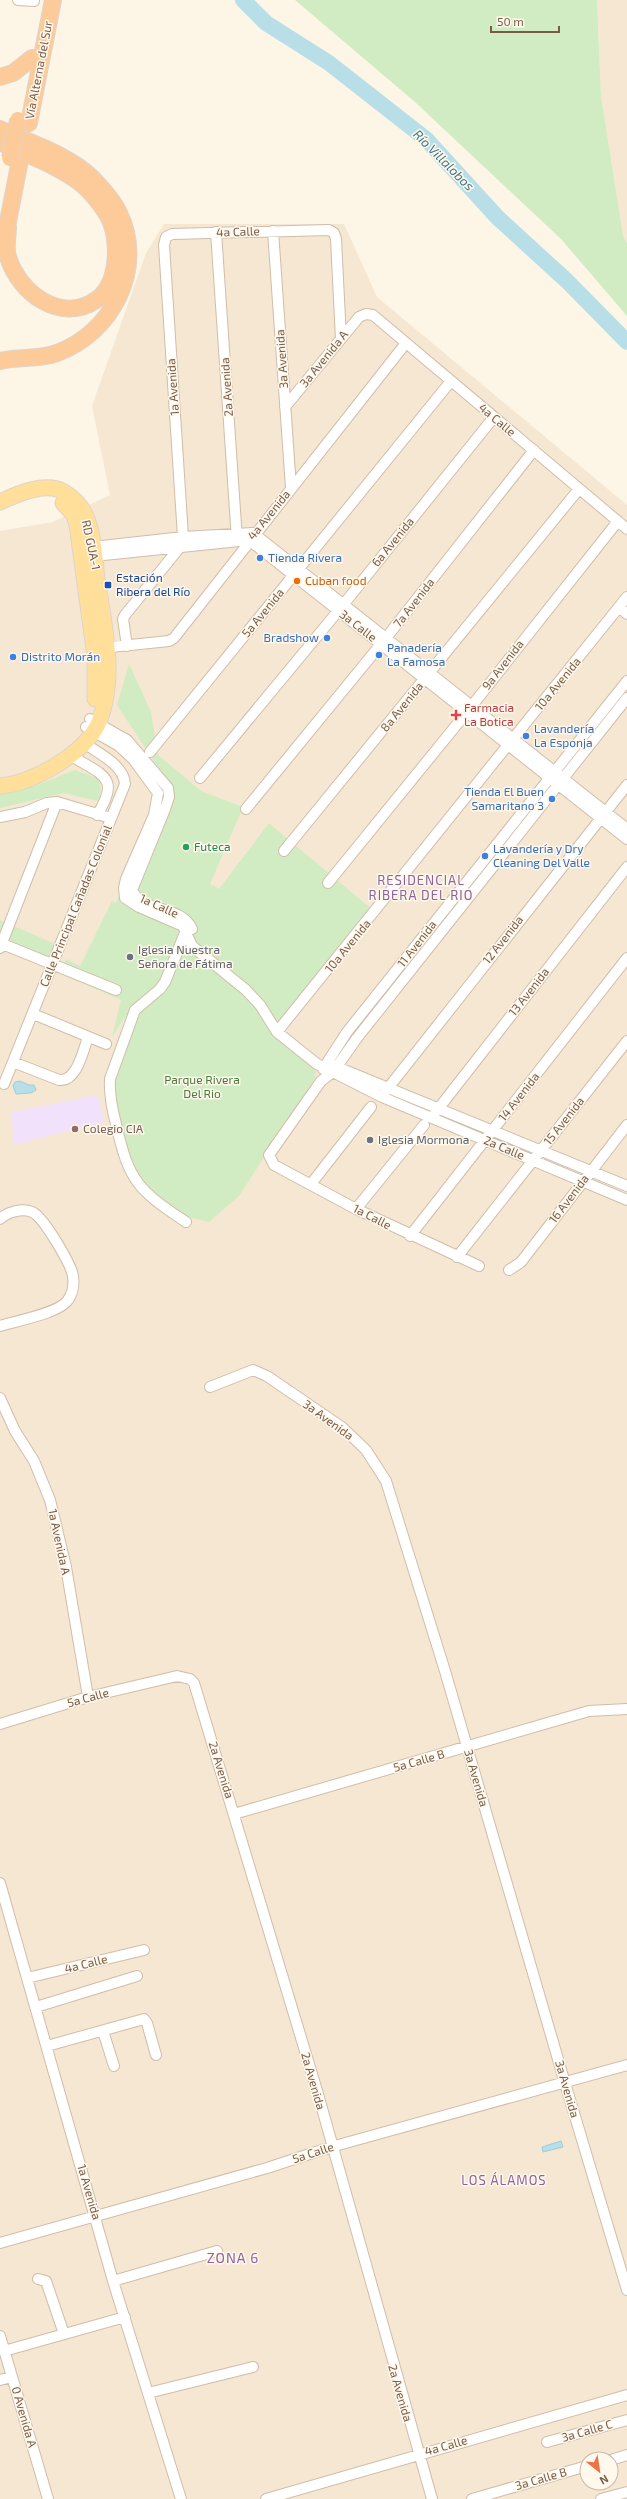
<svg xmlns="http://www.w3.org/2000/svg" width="627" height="2499" font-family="'Exo 2',sans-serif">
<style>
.residential{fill:#f6e7d2;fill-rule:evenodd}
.education{fill:#f2e1fa}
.green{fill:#d1ecc2}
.water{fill:#b8dfe8;stroke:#9dcedb}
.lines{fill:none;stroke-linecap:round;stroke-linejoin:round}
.river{stroke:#b8dfe8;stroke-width:16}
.minor-casing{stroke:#d0bdaa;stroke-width:12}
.primary-casing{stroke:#dcd5cf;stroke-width:17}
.trunk-casing{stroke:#dcd5cf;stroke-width:18}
.minor{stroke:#fff;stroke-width:10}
.primary{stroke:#ffdf9a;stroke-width:15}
.trunk{stroke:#fdcb99;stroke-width:16}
.trunk-bridge-casing{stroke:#dcd5cf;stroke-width:18;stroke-linecap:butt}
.trunk-bridge{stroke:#fdcb99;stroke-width:16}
.shop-dot{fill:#3f7fe0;stroke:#fff8ec;stroke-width:1.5}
.food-dot{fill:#e8710a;stroke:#fff8ec;stroke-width:1.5}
.transit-dot{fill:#1a4fb4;stroke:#fff8ec;stroke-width:1.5}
.health-dot{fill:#e0444e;stroke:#fff8ec;stroke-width:1.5}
.leisure-dot{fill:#2e9e5b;stroke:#fff8ec;stroke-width:1.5}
.worship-dot{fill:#6b7280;stroke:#fff8ec;stroke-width:1.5}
.education-dot{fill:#8d6e63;stroke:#fff8ec;stroke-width:1.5}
.labels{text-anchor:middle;stroke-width:3;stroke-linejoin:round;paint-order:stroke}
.street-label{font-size:12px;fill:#785c48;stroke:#fff8ec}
.shop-label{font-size:12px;fill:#366cbe;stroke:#fff8ec;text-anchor:start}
.transit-label{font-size:12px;fill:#164399;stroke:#fff8ec;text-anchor:start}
.food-label{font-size:12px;fill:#c56008;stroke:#fff8ec;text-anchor:start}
.health-label{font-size:12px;fill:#be3a42;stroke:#fff8ec;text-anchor:start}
.leisure-label{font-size:12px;fill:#27864d;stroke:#fff8ec;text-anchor:start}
.worship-label{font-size:12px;fill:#5b616d;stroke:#fff8ec;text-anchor:start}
.park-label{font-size:12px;fill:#4c793c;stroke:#fff8ec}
.education-label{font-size:12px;fill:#785e54;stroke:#fff8ec;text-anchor:start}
.water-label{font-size:13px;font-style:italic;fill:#3e7685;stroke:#fff8ec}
.neighbourhood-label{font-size:13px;letter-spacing:1px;fill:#8c639c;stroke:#fff8ec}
.quarter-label{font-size:14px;letter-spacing:1px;fill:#8c639c;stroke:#fff8ec}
</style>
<rect width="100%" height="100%" fill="#fdf5e5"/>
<path class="residential" d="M597 0H627V243L623 235 601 95Z
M164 224H344L377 297 627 505V2499H0V531L53 522 110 495 92 406 146 253ZM587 2459H611V2483H587Z"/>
<path class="education" d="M97 1095 105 1122 13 1145 12 1112Z"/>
<path class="green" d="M295 0H597L601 95 623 235 627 243V316L561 239 415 102Z
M129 664 151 712 158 755 201 791 243 807 210 884 219 889 269 823 375 912 275 1031 317 1064 315 1078 239 1196 209 1222 185 1216 140 1186 122 1150 112 1073 131 1021 145 1000 127 1014 112 1037 121 1000 60 974 66 959 80 966 112 901 116 903 169 784 117 705Z
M75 770 100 779 101 802 64 793 0 808V790L35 786Z
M0 920 55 944 53 959 0 937Z"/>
<path class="water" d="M20 1081 29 1085H34L36 1090 31 1093 16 1094 13 1086 15 1082Z
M561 2141 563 2147 543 2152 542 2147Z"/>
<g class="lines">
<path class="river" d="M243 0 266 23 329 63 426 139 498 218 567 281 627 342"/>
<g class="minor-casing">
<path id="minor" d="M18 0 34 1
M273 231 291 488
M216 232 237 540
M285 407 359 317 366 314 373 315 627 529
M93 547 183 537 253 533 627 829
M94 556 249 540 627 839
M619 607 627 614
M127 646 123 619 125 615 180 547 183 537 164 245 166 237 172 234 329 230 334 233 336 239 341 339
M111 647 169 641 174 638 406 343
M90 719 127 740 168 788 169 797 165 809 132 890C142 914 181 904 192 929
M86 727 119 746 133 759 158 793 154 815 126 879 124 888 125 898 139 907 183 926 192 946 246 990 260 1005 277 1032 317 1064 382 1097 627 1200
M150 752 451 381
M70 755C101 775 122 776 97 815
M200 778 343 605 494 417
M246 809 386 638 534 450
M0 817 25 812 47 803 57 802 111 818
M284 851 579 489
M328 883 467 712 618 521
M0 943 116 990
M0 948 57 802
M33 1014 106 1044
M277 1032 627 597
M13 1062 59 1080C77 1082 83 1051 88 1037
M330 1064 627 1186
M323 1069 347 1032 627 681
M4 1084 125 784C124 765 98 753 84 743
M385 1092 627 785
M435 1113 627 867
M311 1184 371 1107
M356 1209 424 1125
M0 1219C7 1212 22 1208 32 1212 43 1216 71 1264 73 1276 74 1283 73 1293 68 1300 60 1313 16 1321 0 1326
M186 1222C138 1190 129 1182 116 1124 112 1109 109 1094 110 1079L135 1010 160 989 165 982 187 928
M410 1236 627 958
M457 1257 627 1041
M479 1266 356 1209 274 1165 269 1155 321 1081 333 1072 357 1038 627 698
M509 1270 521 1262 627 1125
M210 1387 253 1370 267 1376 343 1428 366 1450 386 1481 445 1671 562 2073 627 2290
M0 1398 15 1431 34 1461 50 1500 66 1567 88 1697
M0 1724 88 1697 177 1676 190 1679 194 1683 318 2094 432 2499
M234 1814 589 1711 627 1709
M0 1883 113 2281 181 2499
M27 1978 144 1950
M36 2007 137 1976
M103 2031 114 2066
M47 2046 144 2019 147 2023 156 2055
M0 2243 267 2168 331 2147 627 2065
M38 2279 46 2281 64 2334
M113 2281 217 2251
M0 2336 48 2499
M4 2351 125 2317
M0 2380 12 2377
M148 2393 253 2367
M547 2442 627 2420
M611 2460 627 2455
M266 2499 627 2395
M472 2499 587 2466
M601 2499 627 2492"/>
</g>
<g class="primary-casing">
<path id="primary" d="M0 502C17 494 46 481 64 492 74 498 83 508 87 519 94 538 95 559 97 579 104 625 117 677 99 722 86 753 32 784 0 786
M63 503 74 515 77 525 95 656V699"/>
</g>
<g class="trunk-casing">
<path id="trunk" d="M0 77 13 73 32 58
M29 123 53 0
M0 129C29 143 67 154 91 177 101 187 113 200 119 213 146 268 112 333 57 353 39 360 18 356 0 361
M0 142C27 155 60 166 83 185 93 194 101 204 108 216 120 238 120 284 96 300 61 324 19 293 8 257 5 248 8 236 8 227
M5 237 20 160"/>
</g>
<use href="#minor" class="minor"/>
<use href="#primary" class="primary"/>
<use href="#trunk" class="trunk"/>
<g class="trunk-bridge-casing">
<path id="trunk-bridge" d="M10 158 18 120"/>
</g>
<use href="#trunk-bridge" class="trunk-bridge"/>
</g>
<g class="shop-dot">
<circle cx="260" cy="558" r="4"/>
<circle cx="327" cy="638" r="4"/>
<circle cx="379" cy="655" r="4"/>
<circle cx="13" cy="657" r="4"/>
<circle cx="526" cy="736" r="4"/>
<circle cx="552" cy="799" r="4"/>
<circle cx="485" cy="856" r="4"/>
</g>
<circle class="food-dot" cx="297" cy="581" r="4"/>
<rect class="transit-dot" x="104" y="581" width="8" height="8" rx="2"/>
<path class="health-dot" d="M454 709h4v4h4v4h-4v4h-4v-4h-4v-4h4z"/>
<circle class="leisure-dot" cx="186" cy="847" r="4"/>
<g class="worship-dot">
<circle cx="130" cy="957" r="4"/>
<circle cx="370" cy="1140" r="4"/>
</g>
<circle class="education-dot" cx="75" cy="1129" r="4"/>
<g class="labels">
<g class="street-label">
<text transform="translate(39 70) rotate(-79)" y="4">Vía Alterna del Sur</text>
<text transform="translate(238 232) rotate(-2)" y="4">4a Calle</text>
<text transform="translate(282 359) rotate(-94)" y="4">3a Avenida</text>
<text transform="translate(324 359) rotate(-51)" y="4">3a Avenida A</text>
<text transform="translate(173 387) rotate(-94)" y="4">1a Avenida</text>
<text transform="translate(227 387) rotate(-94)" y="4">2a Avenida</text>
<text transform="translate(497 420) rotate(40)" y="4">4a Calle</text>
<text transform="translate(269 515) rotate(-51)" y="4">4a Avenida</text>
<text transform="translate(393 542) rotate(-51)" y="4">6a Avenida</text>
<text transform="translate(91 545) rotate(78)" y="4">RD GUA-1</text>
<text transform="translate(414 603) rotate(-52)" y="4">7a Avenida</text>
<text transform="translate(263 613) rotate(-51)" y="4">5a Avenida</text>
<text transform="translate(358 626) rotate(38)" y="4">3a Calle</text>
<text transform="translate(503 665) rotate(-52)" y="4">9a Avenida</text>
<text transform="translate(558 684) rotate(-51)" y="4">10a Avenida</text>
<text transform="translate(402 707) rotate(-51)" y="4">8a Avenida</text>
<text transform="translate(76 906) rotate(-68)" y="4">Calle Principal Cañadas Colonial</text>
<text transform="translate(159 906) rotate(24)" y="4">1a Calle</text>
<text transform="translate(503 940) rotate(-52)" y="4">12 Avenida</text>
<text transform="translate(417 944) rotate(-52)" y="4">11 Avenida</text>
<text transform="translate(348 946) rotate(-51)" y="4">10a Avenida</text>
<text transform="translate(529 992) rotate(-52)" y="4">13 Avenida</text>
<text transform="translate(519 1097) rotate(-52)" y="4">14 Avenida</text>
<text transform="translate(564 1121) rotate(-52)" y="4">15 Avenida</text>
<text transform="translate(504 1148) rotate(23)" y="4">2a Calle</text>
<text transform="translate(569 1199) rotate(-53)" y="4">16 Avenida</text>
<text transform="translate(372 1217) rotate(27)" y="4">1a Calle</text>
<text transform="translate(328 1420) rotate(36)" y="4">3a Avenida</text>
<text transform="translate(59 1542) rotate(78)" y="4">1a Avenida A</text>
<text transform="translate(88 1698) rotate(-15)" y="4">5a Calle</text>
<text transform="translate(419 1761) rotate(-16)" y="4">5a Calle B</text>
<text transform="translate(221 1770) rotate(73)" y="4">2a Avenida</text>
<text transform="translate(476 1778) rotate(74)" y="4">3a Avenida</text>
<text transform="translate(86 1964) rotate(-14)" y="4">4a Calle</text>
<text transform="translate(313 2081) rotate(74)" y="4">2a Avenida</text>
<text transform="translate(567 2089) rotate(74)" y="4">3a Avenida</text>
<text transform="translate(313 2153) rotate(-18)" y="4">5a Calle</text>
<text transform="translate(89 2192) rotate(74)" y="4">1a Avenida</text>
<text transform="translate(400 2393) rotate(74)" y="4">2a Avenida</text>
<text transform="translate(24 2417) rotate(74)" y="4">0 Avenida A</text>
<text transform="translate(587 2431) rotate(-16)" y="4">3a Calle C</text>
<text transform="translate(446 2446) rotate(-16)" y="4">4a Calle</text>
<text transform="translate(541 2479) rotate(-16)" y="4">3a Calle B</text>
</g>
<g class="shop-label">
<text x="268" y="562">Tienda Rivera</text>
<text x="319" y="642" text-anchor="end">Bradshow</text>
<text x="387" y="652">Panadería<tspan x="387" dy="14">La Famosa</tspan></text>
<text x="21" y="661">Distrito Morán</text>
<text x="534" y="733">Lavandería<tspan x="534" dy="14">La Esponja</tspan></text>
<text x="544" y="796" text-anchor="end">Tienda El Buen<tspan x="544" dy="14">Samaritano 3</tspan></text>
<text x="493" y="853">Lavandería y Dry<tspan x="493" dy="14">Cleaning Del Valle</tspan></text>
</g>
<g class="transit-label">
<text x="116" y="582">Estación<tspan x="116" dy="14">Ribera del Río</tspan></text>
</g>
<g class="food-label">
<text x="305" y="585">Cuban food</text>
</g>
<g class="health-label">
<text x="464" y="712">Farmacia<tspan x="464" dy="14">La Botica</tspan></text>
</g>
<g class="leisure-label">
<text x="194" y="851">Futeca</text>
</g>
<g class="worship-label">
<text x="138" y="954">Iglesia Nuestra<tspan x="138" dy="14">Señora de Fátima</tspan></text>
<text x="378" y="1144">Iglesia Mormona</text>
</g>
<g class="park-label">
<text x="202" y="1084">Parque Rivera<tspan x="202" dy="14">Del Rio</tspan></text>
</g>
<g class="education-label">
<text x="83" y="1133">Colegio CIA</text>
</g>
<g class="water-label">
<text transform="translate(444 160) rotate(45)" y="5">Río Villalobos</text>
</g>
<g class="neighbourhood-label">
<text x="421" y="885">RESIDENCIAL<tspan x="421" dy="15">RIBERA DEL RIO</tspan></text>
<text x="504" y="2185">LOS ÁLAMOS</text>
</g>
<g class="quarter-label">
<text x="233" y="2263">ZONA 6</text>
</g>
</g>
<g transform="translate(599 2471) rotate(150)"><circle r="19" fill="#fff8ec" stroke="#c9baaa"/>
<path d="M0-3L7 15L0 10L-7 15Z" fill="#ee7243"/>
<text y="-6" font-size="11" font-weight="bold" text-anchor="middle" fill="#785c48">N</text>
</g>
<path d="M491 26v6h68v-6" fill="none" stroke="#785c48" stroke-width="2"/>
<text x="497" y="26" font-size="12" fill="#785c48" stroke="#fff8ec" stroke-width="3" paint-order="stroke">50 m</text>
</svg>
